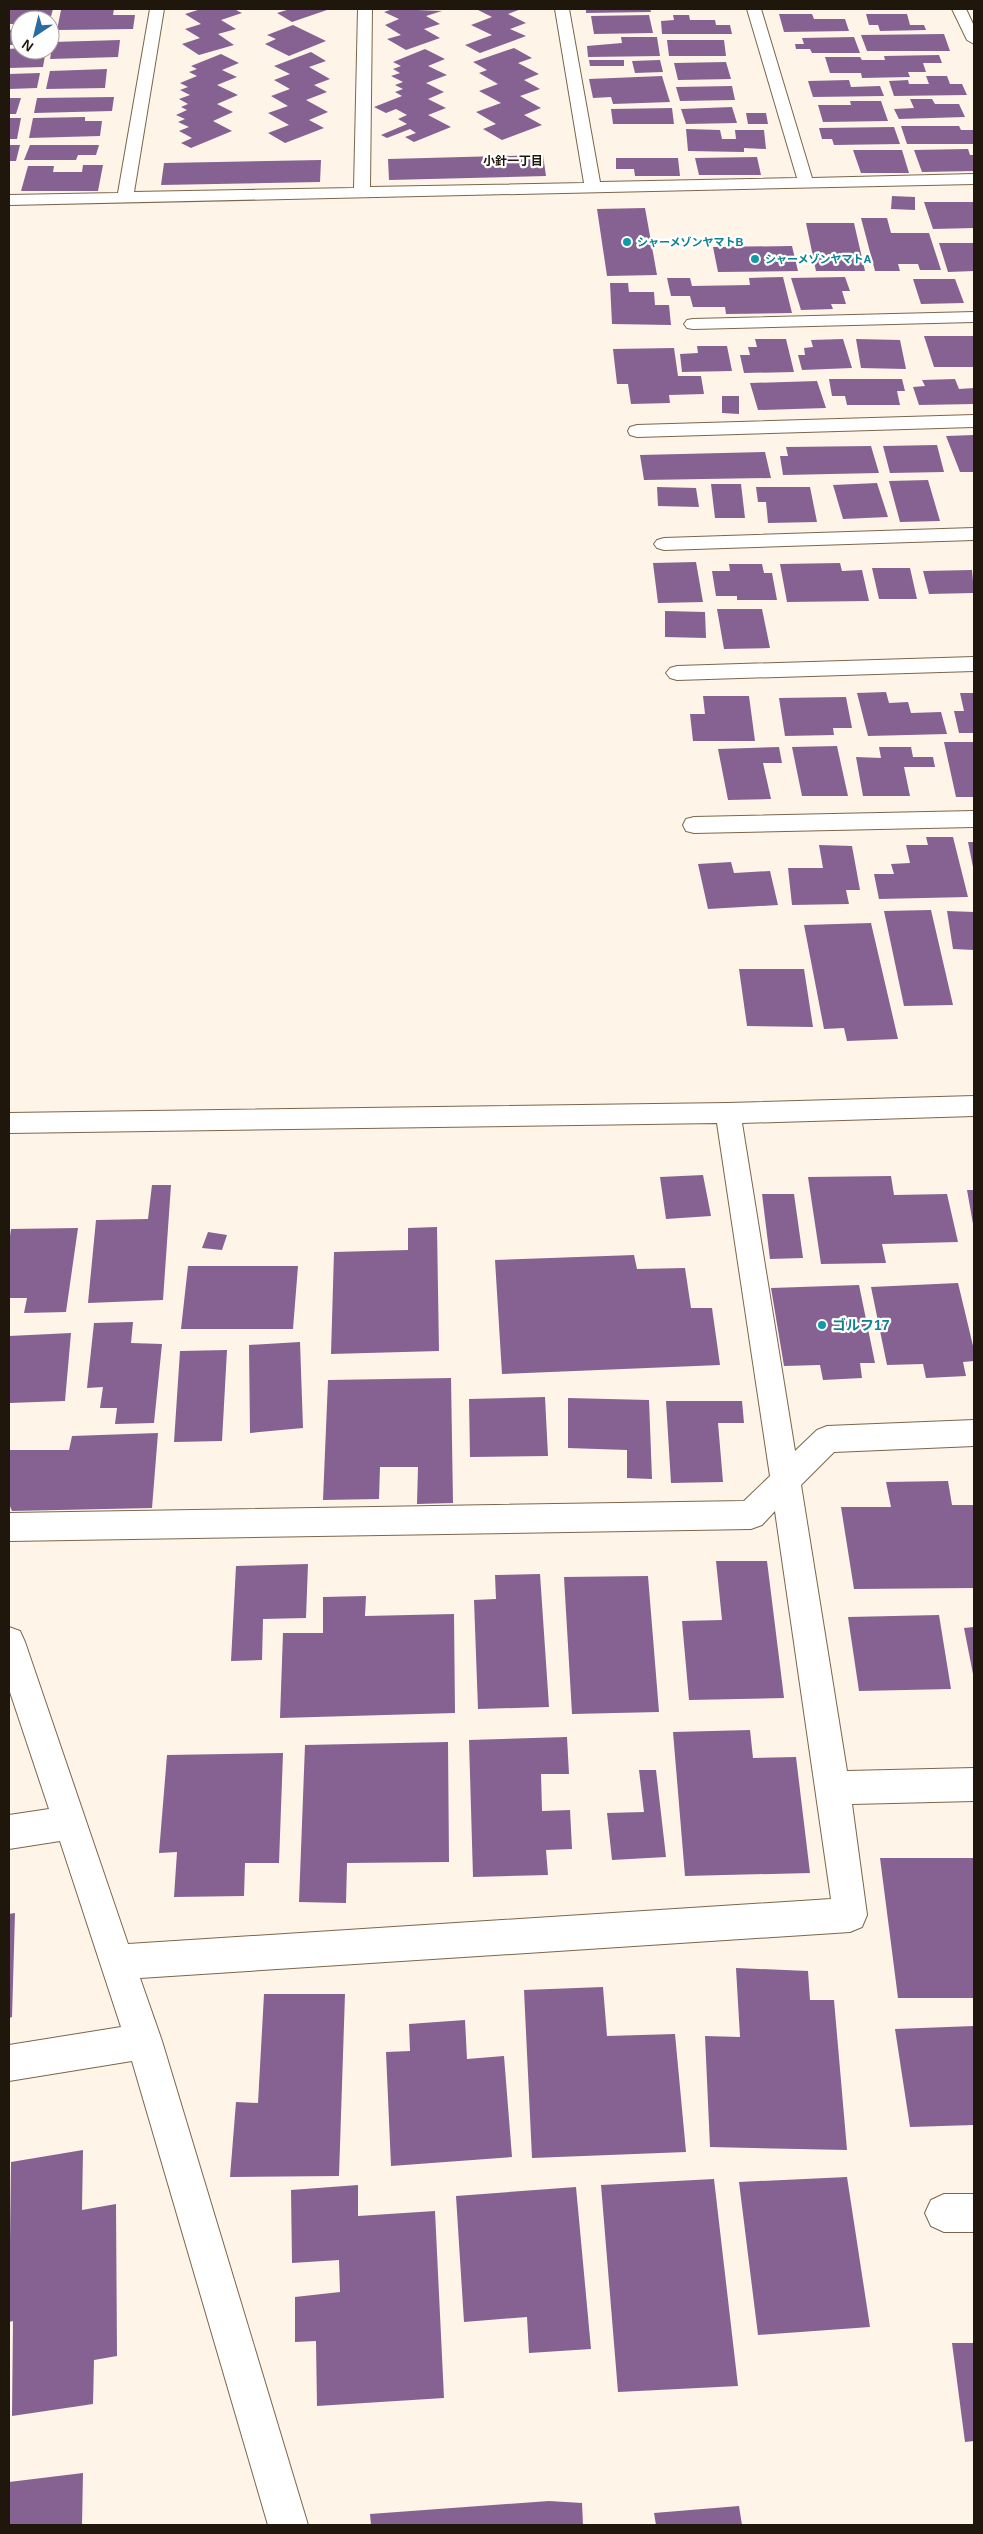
<svg xmlns="http://www.w3.org/2000/svg" width="983" height="2534" font-family="Arial,'Noto Sans JP',sans-serif">
<style>
.building{fill:#856291}
.lines{fill:none;stroke-linecap:round;stroke-linejoin:round}
.minor-casing{stroke:#7c664b;stroke-width:2}
.minor{fill:#fff;fill-rule:evenodd}
.culture-dot{fill:#0f9aa8;stroke:#fff;stroke-width:2}
.labels{text-anchor:middle;stroke-width:4.5;stroke-linejoin:round;paint-order:stroke}
.far-culture-label{font-size:11px;font-weight:bold;fill:#0d838f;stroke:#fff;text-anchor:start}
.far-neighbourhood-label{font-size:12px;font-weight:bold;fill:#1f170c;stroke:#fff}
.culture-label{font-size:14px;font-weight:bold;fill:#0d838f;stroke:#fff;text-anchor:start}
</style>
<rect width="100%" height="100%" fill="#fef4e8"/>
<path class="building" d="M9 9H53L50 20H20V24H9Z
M114 9 113 15H135L133 29 57 30 61 10Z
M201 9H234L242 13 221 20 236 29 218 34 234 45 199 55 182 44 200 38 185 29 201 24 185 14Z
M290 9H325L327 10 292 22 277 13Z
M393 9 442 11 426 16 440 24 424 29 440 38 406 50 387 39 401 35 385 25 399 19 384 12Z
M476 9H521L508 14 526 23 510 29 526 36 480 53 465 45 492 35 471 25 492 17Z
M586 9H650L651 12 586 13Z
M779 14H812L814 19H845L849 31 784 32Z
M866 14H907L910 25H924L926 30 880 31 878 25H869Z
M649 15 653 33 594 34 591 16Z
M673 15H689L690 20H715L716 25H730L732 34H662L661 21 674 20Z
M293 25 326 41 289 56 265 44 276 39 267 35Z
M20 29V45H9V30Z
M944 34 950 51H867L861 35Z
M621 37H657L660 56 588 57 587 46 622 43Z
M854 37 860 53H812L810 49H796L795 44H804L802 38Z
M120 40 118 57 50 59 53 42Z
M667 40H724L726 56H669Z
M20 48 46 50 43 67 9 68V49Z
M514 48 532 58 518 63 539 74 524 80 540 89 520 96 541 108 524 115 542 125 502 140 483 129 496 124 476 112 501 103 479 91 498 84 479 73 487 70 473 62Z
M425 49 445 59 428 66 447 75 426 83 444 92 428 99 446 108 428 115 451 127 414 142 405 137 416 133 410 129 387 138 381 135 407 124 398 119 407 115 396 109 386 113 374 107 402 96 395 92 403 89 395 85 403 82 391 76 400 73 393 69 401 66 393 62Z
M311 52 326 61 309 67 330 79 314 85 327 92 306 100 328 112 309 120 324 128 285 143 268 133 289 125 268 113 288 106 271 96 290 89 274 80 290 74 274 66Z
M221 54 239 63 222 70 237 77 217 85 238 95 217 104 233 112 213 121 232 131 191 148 181 143 192 138 179 131 189 127 178 122 185 119 176 115 187 110 181 107 188 104 179 99 190 95 180 90 188 87 180 83 197 76 189 72 197 69 191 66Z
M939 55 942 63H923L926 72H908L910 77 862 78 861 73H830L825 57H860L862 60H885L884 56Z
M589 60H624V66H590Z
M660 60 663 72 635 73 632 61Z
M726 62 731 79 678 80 674 63Z
M107 69 105 88 46 89 50 71Z
M40 73 37 88 9 89V74Z
M662 76 670 102 613 104 611 97 593 98 589 79Z
M926 76H947L950 84H962L967 95 894 96 889 81 908 80 909 84H929Z
M849 80 851 87 880 86 884 96 813 97 808 81Z
M732 86 735 100 680 101 676 87Z
M114 97 112 111 34 113 37 98Z
M9 98H21L16 114H9Z
M910 99H932L935 104H959L965 117 899 119 894 109 914 108Z
M850 101H881L888 121 823 122 818 105H851Z
M732 107 737 123 686 124 681 109Z
M672 108 674 124H613L611 109Z
M746 113H766L768 124H748Z
M85 117V121H102L100 136 29 138 33 118Z
M9 118H21L17 139H9Z
M901 126H959L961 130H974V144H907Z
M894 127 900 144 834 145 832 139H822L819 128Z
M686 129 720 130 722 139H736L735 130H764L766 149 744 148V152L688 151Z
M9 145H20L16 161H9Z
M30 145H99L96 155H78L76 160H24Z
M968 149 970 155H974V171L922 172 914 150Z
M853 150H902L909 173H861Z
M543 155 546 176 389 180 388 159Z
M757 157 761 175H699L695 158Z
M616 158H678L680 176H635L634 169H616Z
M321 160 320 182 161 185 164 163Z
M83 165H103L98 191H21L28 166H54L53 172H82Z
M892 196 915 197V210L891 209Z
M924 202H974V228L933 229Z
M645 208 657 275 607 276 597 209Z
M861 218H887L891 233H929L941 270H920L918 264H898L900 271H875Z
M806 223H854L865 271H816Z
M939 243H974V271L948 272Z
M792 246 798 271 718 272 713 247Z
M783 277 792 313 726 314 725 307H693L690 296H671L667 278H690L692 286 750 285 749 278Z
M845 277 850 291H842L846 304H831L833 309 801 310 791 278Z
M913 279H955L964 303 921 304Z
M610 283H628L629 292H654L655 305H669L671 325 612 324Z
M924 336H974V367H934Z
M755 339H786L794 372 744 373 740 355H750L748 347H757Z
M843 339 852 368 802 370 798 355H805L804 348 813 347 811 340Z
M856 339 900 340 906 369 861 368Z
M697 346H727L732 371 682 372 680 354 698 353Z
M674 348 678 376H701L704 394 669 395 670 403 631 404 628 384H617L613 349Z
M829 379H902L905 391H897L900 405H847L845 396H832Z
M955 379 959 389 974 388V404L919 405 913 387 925 386 922 380Z
M817 381 826 408 758 410 750 383Z
M722 396H739V414L722 413Z
M974 435V472H960L946 436Z
M937 445 944 472 890 473 883 446Z
M871 446 879 473 783 475 780 456H788L786 447Z
M765 452 771 478 644 480 640 455Z
M928 480 940 521 900 522 889 481Z
M877 483 888 517 843 519 833 485Z
M711 484H741L745 518H715Z
M657 487 696 488 699 507 658 506Z
M756 487H810L817 522 768 523 766 502H758Z
M696 562 703 602 658 603 653 563Z
M840 563 842 571 862 570 869 601 787 602 780 564Z
M729 564H762L764 573H772L777 600H737V596H716L712 571H730Z
M872 568H910L917 599H879Z
M972 570 974 593 929 594 923 571Z
M717 609H762L770 648 724 649Z
M665 611 705 612 706 638 665 637Z
M886 692 889 703 908 702 911 713 941 712 947 734 868 736 857 693Z
M960 693H974V733H959L954 711H964Z
M703 696H749L755 741H693L690 714H705Z
M846 697 852 728H833L834 735 785 736 779 698Z
M944 742H974V797H956Z
M837 746 848 796H802L792 747Z
M779 747 782 763H763L771 799 728 800 718 749Z
M879 747H911L913 757H933L935 767H904L910 796H863L856 757 881 758Z
M926 837H953L968 897 879 899 874 874H894L891 864 910 863 906 845H928Z
M968 842H974V867H973Z
M819 845 852 846 860 890H846L849 904 792 905 788 868H823Z
M731 862 734 873 770 871 778 905 708 909 698 864Z
M931 910 953 1005 904 1006 884 911Z
M947 911 974 912V950L953 949Z
M871 923 898 1039 847 1041 844 1028 824 1029 804 925Z
M739 969H804L813 1027 747 1026Z
M703 1175 711 1216 666 1219 660 1177Z
M891 1176 894 1195 947 1194 958 1242 882 1244 886 1263 821 1264 808 1177Z
M152 1185H171L163 1300 88 1303 96 1220 148 1219Z
M967 1190H974V1224H973Z
M762 1194H794L803 1258 770 1259Z
M437 1227 439 1351 331 1354 334 1252 408 1250V1228Z
M78 1228 66 1312 24 1313 27 1298H9V1243L11 1229Z
M208 1232 227 1235 222 1250 202 1248Z
M634 1255 637 1269 685 1268 691 1308H712L720 1365 502 1374 495 1260Z
M188 1266H298L293 1329H181Z
M958 1283 974 1350V1361L963 1362 966 1376 926 1378 923 1364 887 1365 871 1287Z
M859 1285 875 1363H860L862 1378 823 1380 820 1365 784 1366 771 1288Z
M133 1322 131 1343 162 1344 154 1423 115 1424 117 1408H100L103 1387 87 1388 94 1323Z
M71 1333 65 1401 9 1403V1336Z
M300 1342 303 1428 250 1433 249 1345Z
M227 1350 222 1441 174 1442 180 1351Z
M451 1378 453 1503 417 1504 418 1467H380L379 1499 323 1500 328 1380Z
M545 1397 548 1456 470 1457 469 1399Z
M568 1398 649 1400 652 1479 627 1478V1450L568 1448Z
M666 1401H742L744 1423H718L723 1482 671 1483Z
M158 1433 152 1508 12 1511 9 1504V1450H69L72 1436Z
M948 1481 952 1505H974V1588L854 1589 841 1507H891L886 1482Z
M716 1561H767L784 1698 689 1700 682 1621 722 1620Z
M308 1564 306 1618 263 1619 262 1660 231 1661 236 1566Z
M540 1574 549 1707 478 1709 474 1600 496 1599 495 1575Z
M648 1576 659 1712 572 1714 564 1577Z
M366 1596 365 1616 454 1614 455 1713 280 1718 283 1633H323V1597Z
M939 1615 951 1689 859 1691 848 1617Z
M974 1627V1674H973L964 1628Z
M750 1730 753 1758 796 1757 810 1873 685 1876 673 1732Z
M567 1737 569 1774H541L542 1811 570 1810 572 1849 546 1850 548 1875 473 1877 469 1740Z
M448 1742 449 1862 347 1863 346 1903 299 1902 305 1745Z
M283 1753 279 1863H245L244 1896 174 1897 177 1852 159 1853 167 1755Z
M639 1770H656L666 1857 612 1860 607 1813 644 1812Z
M880 1858H974V1998H898Z
M15 1913 12 2017 9 2018V1914Z
M736 1968 808 1971 810 2000H834L847 2150 710 2147 705 2036 740 2037Z
M603 1987 607 2036 675 2034 686 2152 532 2158 524 1990Z
M264 1994H345L339 2176 230 2177 236 2102 258 2103Z
M465 2020 467 2059 504 2056 512 2157 391 2166 386 2052 410 2051 409 2024Z
M974 2026V2125L910 2127 895 2029Z
M83 2150 82 2210 116 2204 117 2356 94 2360 93 2404 12 2416 13 2321 9 2322 11 2162Z
M847 2177 870 2327 758 2335 739 2182Z
M714 2179 738 2386 618 2392 601 2185Z
M358 2185V2216L435 2211 444 2398 317 2406 316 2341 295 2342V2297L340 2292 339 2260 292 2263 291 2190Z
M576 2187 591 2349 529 2353 527 2317 464 2322 456 2196Z
M952 2343H974V2441L965 2442Z
M83 2473 82 2525H9V2482Z
M549 2501 582 2503 583 2525H371L370 2514Z
M739 2506 742 2525H656L654 2513Z"/>
<g class="lines">
<g class="minor-casing">
<path id="minor" d="M150 9H164L134 192 354 188 358 9H372L370 187 584 183 555 9H569L600 182 797 178 747 9H761L812 178 974 174V184L9 205V195L118 193Z
M952 9H966L974 26V44L967 40Z
M974 312V322L693 329 687 328 684 324 687 320 693 319Z
M974 415V427L637 437 630 435 628 431 630 427 637 425Z
M974 528V540L664 550 657 548 654 544 657 540 664 538Z
M974 657V671L677 680 670 678 666 673 670 668 677 666Z
M974 811V827L694 833 686 831 683 825 686 819 694 817Z
M974 1096V1116L742 1123 795 1451 817 1430 827 1426 974 1420V1446L834 1452 801 1485 847 1771 974 1768V1801L852 1804 867 1915 862 1927 850 1932 140 1978 162 2041 308 2525H268L132 2061 9 2081V2045L121 2027 60 1841 9 1849V1815L49 1809 9 1689V1627L20 1631 25 1642 128 1944 831 1899 775 1511 762 1525 751 1529 9 1541V1513L744 1501 770 1476 717 1123 9 1133V1113L728 1103Z
M944 2194H974V2232H944L931 2226 925 2213 931 2200Z"/>
</g>
<use href="#minor" class="minor"/>
</g>
<g class="culture-dot">
<circle cx="627" cy="242" r="5"/>
<circle cx="755" cy="259" r="5"/>
<circle cx="822" cy="1325" r="5"/>
</g>
<g class="labels">
<g class="far-culture-label">
<text x="637" y="246">シャーメゾンヤマトB</text>
<text x="765" y="263">シャーメゾンヤマトA</text>
</g>
<g class="far-neighbourhood-label">
<text x="513" y="165">小針一丁目</text>
</g>
<g class="culture-label">
<text x="832" y="1330">ゴルフ17</text>
</g>
</g>
<rect width="983" height="2534" fill="none" stroke="#1f170c" stroke-width="20"/>
<g transform="translate(35 35) rotate(215)"><circle r="24" fill="#ffffff" stroke="#a5a29e"/>
<path d="M0-4L9 19L0 12L-9 19Z" fill="#296ca1"/>
<text y="-8" font-size="14" font-weight="bold" text-anchor="middle" fill="#1f170c">N</text>
</g>
</svg>
